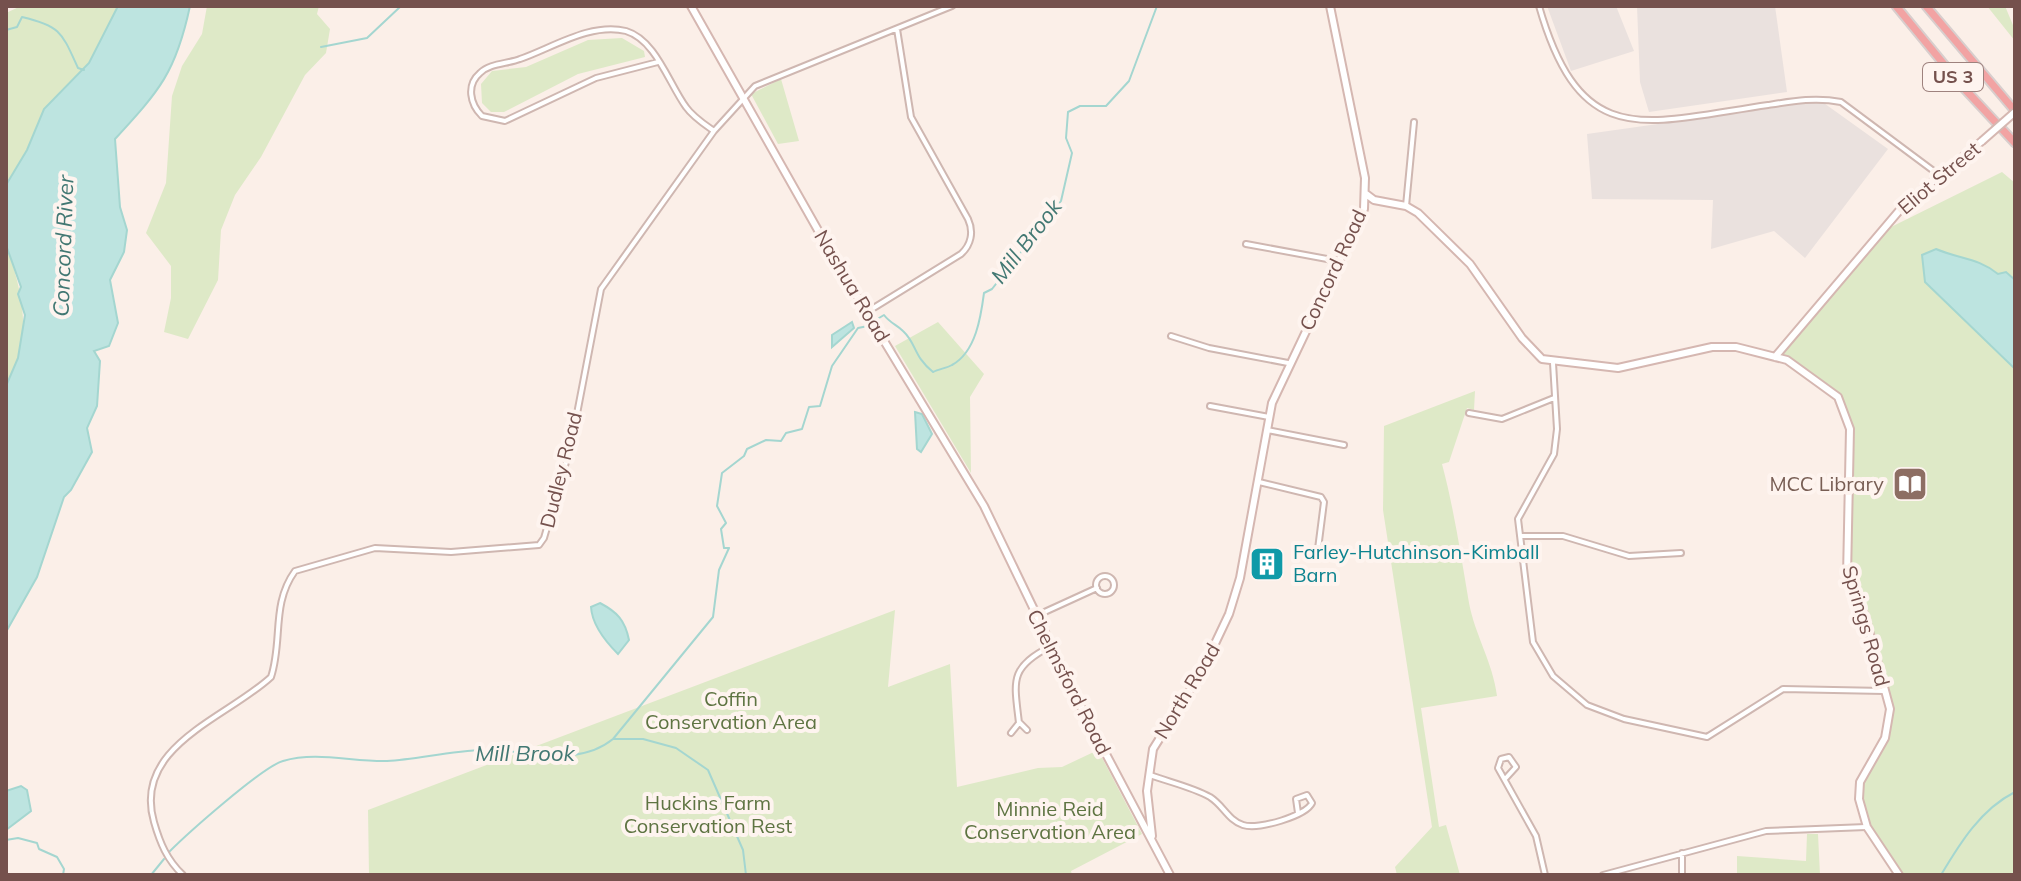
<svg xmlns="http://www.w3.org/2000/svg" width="2021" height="881" font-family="Mulish,sans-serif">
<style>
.industrial{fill:#eae1de}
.green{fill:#dee9c7}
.water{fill:#bde4e0;stroke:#a4d6d0;stroke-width:2}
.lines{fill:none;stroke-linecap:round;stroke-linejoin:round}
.stream{stroke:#a4d6d0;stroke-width:2}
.street-casing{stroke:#cfb7b1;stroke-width:8}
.secondary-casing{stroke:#d5b7b1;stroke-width:10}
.highway-casing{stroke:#d8cecd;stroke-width:11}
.street{stroke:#fff;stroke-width:4}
.secondary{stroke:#fff;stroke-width:6}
.highway{stroke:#f2a3a3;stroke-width:7}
.secondary-bridge-casing{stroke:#d5b7b1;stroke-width:10;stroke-linecap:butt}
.secondary-bridge{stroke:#fff;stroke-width:6}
.labels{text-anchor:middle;stroke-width:8;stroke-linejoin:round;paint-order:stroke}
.shield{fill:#fef4ef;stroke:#9e827e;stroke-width:2}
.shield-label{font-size:18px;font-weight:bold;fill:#75514d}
.street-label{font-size:20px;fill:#75514d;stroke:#fef4ef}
.education-label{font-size:20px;fill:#785e54;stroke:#fef4ef;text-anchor:end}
.culture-label{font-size:20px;fill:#0d838f;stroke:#fef4ef;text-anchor:start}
.park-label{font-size:20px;fill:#5e7442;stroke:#fef4ef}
.water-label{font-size:22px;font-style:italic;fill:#427873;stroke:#fef4ef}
</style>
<rect width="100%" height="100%" fill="#fbefe8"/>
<path class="industrial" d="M1547 6H1616L1634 51 1571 71Z
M1637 6H1775L1787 92 1649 112 1640 82Z
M1821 101 1888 149 1805 258 1774 231 1711 249 1713 200 1592 199 1587 134Z"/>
<path class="green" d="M21 6H118L89 63 44 109 27 150 6 185V13Z
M207 6H319L317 14 330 29 326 53 305 75 261 157 235 195 221 230 218 280 188 339 164 332 171 298V266L146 233 166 183 172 96 182 66 202 34Z
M1987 6H2005L2015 30V41Z
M622 38 644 51 645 57 578 74 504 112H491L482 103 481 84 492 71 526 67 588 40Z
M781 79 799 141 778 144 751 94Z
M2002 172 2015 183V875H1899L1867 827 1859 799 1860 782 1882 746 1890 709 1865 616 1847 577 1850 429 1842 403 1801 368 1775 357 1885 230Z
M6 245C22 289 35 343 6 386Z
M938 322 984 374 970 397 971 473 895 346Z
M1475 391 1474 410 1467 408 1449 462 1442 464C1454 509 1461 556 1469 603 1475 635 1493 663 1497 696L1421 708 1439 827 1446 825 1460 875H1397L1395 867 1432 827 1383 510 1384 426Z
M895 610 888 687 950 664 957 787 1038 768 1062 767 1098 750 1142 834 1071 871 1072 875H369L368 810Z
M1807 834H1818L1820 875H1737V856L1806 861Z"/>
<path class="water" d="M118 6H190C176 72 160 90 115 139L120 207 127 230 124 252 110 280 118 323 109 346 94 351 100 361 97 406 87 428 92 452 71 490 64 497 37 577 6 632V386L18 358 25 315 18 294 21 287 6 245V185L27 150 44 109 89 63Z
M1936 249C1959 259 1979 258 1998 274L2006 272 2015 280V369L1925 282 1922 255Z
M852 322 854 328 832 347V335Z
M915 412 922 414 932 434 921 452 917 449Z
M600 603C617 612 625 620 629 640L618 654C606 642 592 624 591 607Z
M21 786 27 790 31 811 6 830V791Z"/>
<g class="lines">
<path class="stream" d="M6 30 17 27 22 17C61 26 62 33 78 68L84 70
M321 47 367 38 401 6
M879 318 884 315C890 323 897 325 903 331 917 344 913 356 933 372 939 369 947 368 952 365 976 352 981 316 984 293L992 289 1061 201 1072 153 1066 138 1068 112 1080 106H1106L1129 81 1157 6
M614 739H643L676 748 708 770 743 850 746 875
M6 840 18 838 37 843 39 849 57 857 64 869 63 875
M169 852C187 834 262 767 283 761 316 751 353 762 387 761 418 759 450 751 484 750 528 749 576 769 613 739L713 617 719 570 729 548H724L721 529 726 523 717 506 722 473 744 456 747 449 766 440 781 441 786 433 802 429 809 407 820 406 832 366 858 328 868 326
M151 875 164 859
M1941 875C1960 843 1981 809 2015 792"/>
<g class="street-casing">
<path id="street" d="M1539 6C1581 152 1644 123 1768 105 1793 101 1816 97 1841 102L1939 175
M658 62 596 78 505 121 482 116C470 104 466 85 480 73 490 63 507 64 520 59 552 48 591 22 626 31 656 40 669 84 686 107 693 117 704 124 714 131
M1406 206 1414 122
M1246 244 1338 261
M867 312 961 254C971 245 974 232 968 219L911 117 897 29
M1171 336 1209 348 1288 363
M1553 363 1557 429 1554 454 1518 519 1533 642 1553 676 1587 705 1624 719 1707 737 1783 689 1884 691
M1210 406 1269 417
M1469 413 1502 419 1554 398
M1267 430 1344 445
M1259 482 1321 497 1324 502 1318 549 1344 555
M1520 536H1563L1629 556 1681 553
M1096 585a9 9 0 1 1 18 0a9 9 0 1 1-18 0Z
M1038 615 1097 588
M1019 722 1027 730
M1011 733 1019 723C1014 680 1009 668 1051 646
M1150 775C1169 782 1192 787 1210 797 1223 805 1228 820 1243 825 1258 830 1306 816 1312 803L1307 795 1296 799 1298 813
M1505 779 1516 767 1509 757 1501 759 1498 768 1536 836 1545 875
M1682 853V875
M183 875C167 860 160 843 154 822 132 746 227 718 271 677 283 641 271 604 295 571L375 548 451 552 539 545 544 538 571 445 601 289 714 131 755 86 952 6
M1603 875 1766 831 1866 827"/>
</g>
<g class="secondary-casing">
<path id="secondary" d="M691 6 832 255 984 506 1080 705 1170 875
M1366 194 1374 200 1406 206 1418 213 1470 264 1522 338 1542 359 1618 368 1712 347H1736L1787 360 1838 397 1850 429 1847 577 1865 616 1890 709 1885 738 1860 782 1859 799 1867 827 1899 875
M1775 357 1904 205 1982 141
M1152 836 1147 791 1153 749 1202 671 1229 614 1240 578 1272 403 1364 209 1365 178 1330 6"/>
</g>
<g class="highway-casing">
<path id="highway" d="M1896 6 1961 85 2015 143
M1926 6 2015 111"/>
</g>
<use href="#street" class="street"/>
<use href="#secondary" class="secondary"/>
<use href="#highway" class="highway"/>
<g class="secondary-bridge-casing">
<path id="secondary-bridge" d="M1982 141 2015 112"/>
</g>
<use href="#secondary-bridge" class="secondary-bridge"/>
</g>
<defs>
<g id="library-square" transform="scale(1.8)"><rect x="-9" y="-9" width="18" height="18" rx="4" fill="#8d6e63" stroke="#fef4ef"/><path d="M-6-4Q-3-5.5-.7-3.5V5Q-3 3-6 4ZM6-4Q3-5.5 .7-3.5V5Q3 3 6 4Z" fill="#fff"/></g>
<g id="building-square" transform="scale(1.8)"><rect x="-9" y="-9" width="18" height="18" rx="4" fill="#0f9aa8" stroke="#fef4ef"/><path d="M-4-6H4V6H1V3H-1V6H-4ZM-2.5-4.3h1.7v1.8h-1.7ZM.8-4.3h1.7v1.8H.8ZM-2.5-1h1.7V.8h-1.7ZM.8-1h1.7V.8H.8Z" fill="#fff"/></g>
</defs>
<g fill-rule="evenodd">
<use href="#library-square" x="1910" y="484"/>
<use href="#building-square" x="1267" y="564"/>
</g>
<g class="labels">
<rect class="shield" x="1923" y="63" width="60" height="28" rx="6"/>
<g class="shield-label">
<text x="1953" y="83">US 3</text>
</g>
<g class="street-label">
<text transform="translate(1939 178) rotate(-40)" y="7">Eliot Street</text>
<text transform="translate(1333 270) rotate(-65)" y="7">Concord Road</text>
<text transform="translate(852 286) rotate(59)" y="7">Nashua Road</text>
<text transform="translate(561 470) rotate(-76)" y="7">Dudley Road</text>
<text transform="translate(1866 626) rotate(74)" y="7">Springs Road</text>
<text transform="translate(1069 682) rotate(63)" y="7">Chelmsford Road</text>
<text transform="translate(1187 691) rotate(-59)" y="7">North Road</text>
</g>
<g class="education-label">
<text x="1884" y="491">MCC Library</text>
</g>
<g class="culture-label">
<text x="1293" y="559">Farley-Hutchinson-Kimball<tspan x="1293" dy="23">Barn</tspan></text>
</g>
<g class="park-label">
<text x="731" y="706">Coffin<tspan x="731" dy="23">Conservation Area</tspan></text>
<text x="708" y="810">Huckins Farm<tspan x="708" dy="23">Conservation Rest</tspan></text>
<text x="1050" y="816">Minnie Reid<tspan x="1050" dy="23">Conservation Area</tspan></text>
</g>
<g class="water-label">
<text transform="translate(1026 241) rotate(-52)" y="8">Mill Brook</text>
<text transform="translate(63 246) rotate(-88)" y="8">Concord River</text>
<text x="525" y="761">Mill Brook</text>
</g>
</g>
<rect width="2021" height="881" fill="none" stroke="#75514d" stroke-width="16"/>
</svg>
